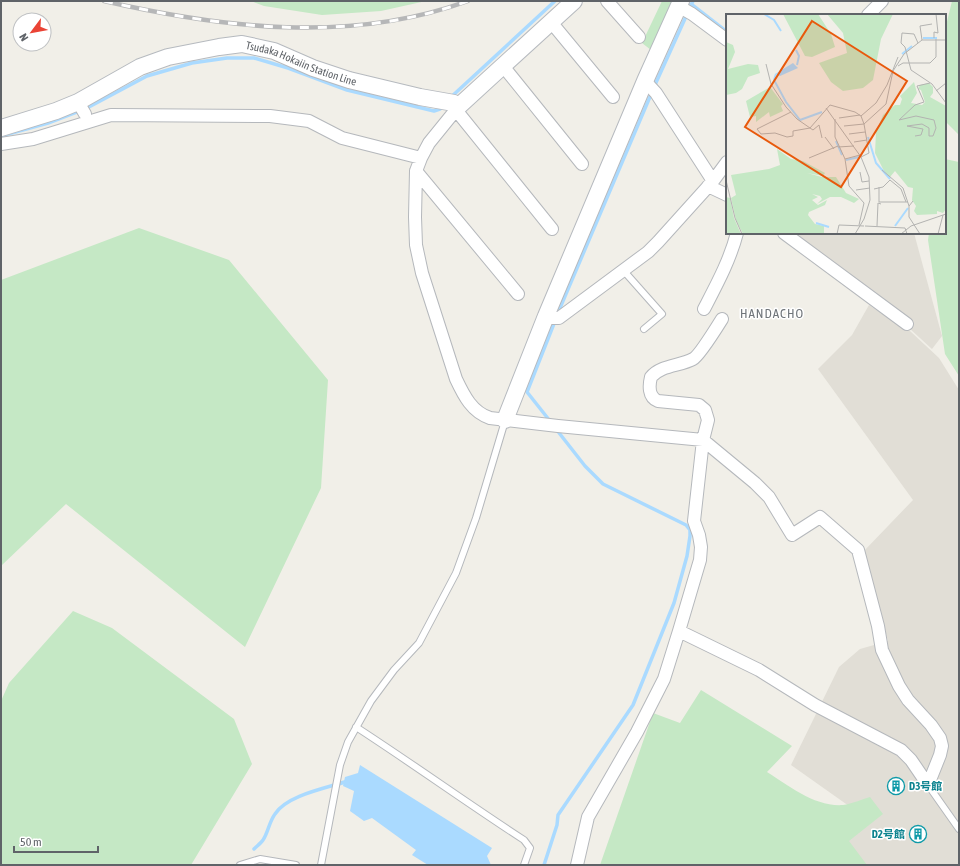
<svg xmlns="http://www.w3.org/2000/svg" width="960" height="866" font-family="'Asap Condensed','Noto Sans JP',sans-serif">
<style>
.education{fill:#e1ded6}
.green{fill:#c5e8c5}
.water{fill:#aadaff}
.lines{fill:none;stroke-linecap:round;stroke-linejoin:round}
.stream{stroke:#aadaff;stroke-width:3.5}
.lane-casing{stroke:#b5b8bc;stroke-width:8}
.street-casing{stroke:#b5b8bc;stroke-width:14}
.secondary-casing{stroke:#b6babf;stroke-width:18}
.lane{stroke:#fff;stroke-width:6}
.street{stroke:#fff;stroke-width:12}
.secondary{stroke:#fff;stroke-width:16}
.rail-casing{stroke:#b6b7b8;stroke-width:4.5}
.rail{stroke:#fff;stroke-width:3;stroke-dasharray:9;stroke-linecap:butt}
.labels{text-anchor:middle;stroke-width:3;stroke-linejoin:round;paint-order:stroke}
.street-label{font-size:11px;fill:#5f6368;stroke:#fff}
.culture-label{font-size:11px;font-weight:bold;fill:#0d838f;stroke:#fff;text-anchor:start}
.quarter-label{font-size:13px;letter-spacing:1px;fill:#70757a;stroke:#fff}
.inset-river{fill:none;stroke:#aadaff;stroke-width:2}
.inset-road{fill:none;stroke:#b3b3b1;stroke-width:1}
.view{fill:#e8590c;fill-opacity:0.15;stroke:#e8590c;stroke-width:2}
.inset-edge{fill:none;stroke:#5f6368;stroke-width:2}
</style>
<rect width="100%" height="100%" fill="#f1efe8"/>
<path class="education" d="M802 233H914L942 336 932 349 909 328 798 237Z
M869 305 907 331H910L939 358 959 390V865H831L856 811 791 765 839 667 860 649 888 641 864 551 913 500 818 369 852 335Z"/>
<path class="green" d="M251 1H426L381 11 322 15 264 6Z
M662 1H674L651 50 642 43Z
M952 1H959V135L945 121V30Z
M945 159 959 162V376L945 354 928 240 929 233H945Z
M139 228 229 260 328 380 321 488 245 647 66 504 1 566V280Z
M73 611 112 628 234 719 252 764 191 865H1V701L9 683Z
M701 690 792 746 767 772C789 786 815 807 843 805 852 804 862 799 870 797L883 814 849 841 867 865H600L653 713 680 723Z"/>
<path class="water" d="M360 765 492 848 487 856 491 865H428L412 855 416 850 372 818 364 821 350 811 354 791 343 786 345 777 358 773Z"/>
<g class="lines">
<path class="stream" d="M691 4 727 32
M654 87 693 1
M450 98 555 1
M1 136 48 123 87 108 147 76 192 63 227 58H254L288 68 347 90 434 111 440 109 443 106
M557 315 652 92
M550 421 527 392 555 321
M254 849C257 846 261 843 263 840 268 833 269 822 275 814 287 795 327 788 348 781
M544 865 557 825 558 815 633 705 674 603 687 556 690 536V530L686 525 603 484 585 466 556 429"/>
<g class="lane-casing">
<path id="lane" d="M623 270 662 314 644 329
M356 727C413 764 467 803 524 840L530 848 524 865
M928 785 959 829
M240 865 260 859 296 865
M321 865 340 765 348 742 371 701 394 670 419 643 456 573 476 518 505 421"/>
</g>
<g class="street-casing">
<path id="street" d="M607 1 639 37
M678 6 692 14 727 40
M868 15 882 1
M551 22 613 97
M503 66 582 164
M645 81 656 93 713 181
M78 102 85 114
M459 106 429 143 421 158 416 171 415 217 416 245 422 273 456 379C464 396 472 412 490 418L558 426 703 440 694 521 699 535 701 547 700 560 679 631 664 679 637 732 588 817 577 865
M456 110 552 229
M1 144 33 139 111 115 270 116 309 121 342 138 421 158
M416 171 518 294
M708 186 727 195
M784 233 907 324
M704 309C717 284 730 260 737 233
M546 316 552 318H559L648 252 658 242 713 181 727 162
M722 319C717 327 699 356 693 359 680 366 661 365 651 377 649 385 648 397 658 401L699 405 705 410 708 420 703 440 755 483 769 497 792 535 820 517 858 550 878 626 882 650 899 686 908 700 931 725 940 738 942 746 940 755 928 785
M679 631 759 670 815 705 901 750 911 760 928 785"/>
</g>
<g class="secondary-casing">
<g id="secondary">
<path id="s1" d="M1 128 56 111 78 102 140 67 168 57 219 47 242 44 274 51 313 68 349 80 420 97 454 103 459 106 574 1"/>
<path d="M505 420 546 316 645 81 681 1"/>
</g>
</g>
<use href="#lane" class="lane"/>
<use href="#street" class="street"/>
<use href="#secondary" class="secondary"/>
<g class="rail-casing">
<path id="rail" d="M104 1C223 28 350 44 468 1"/>
</g>
<use href="#rail" class="rail"/>
</g>
<defs>
<g id="building-ring" transform="scale(0.9)"><circle r="9.5" fill="#fff" stroke="#0f9aa8" stroke-width="1.5"/><path d="M-4-6H4V6H1V3H-1V6H-4ZM-2.5-4.3h1.7v1.8h-1.7ZM.8-4.3h1.7v1.8H.8ZM-2.5-1h1.7V.8h-1.7ZM.8-1h1.7V.8H.8Z" fill="#0f9aa8"/></g>
</defs>
<g fill-rule="evenodd">
<use href="#building-ring" x="896" y="786"/>
<use href="#building-ring" x="918" y="834"/>
</g>
<g class="labels">
<g class="street-label">
<text dy="4" stroke="none"><textPath href="#s1" startOffset="320">Tsudaka Hokaiin Station Line</textPath></text>
</g>
<g class="culture-label">
<text x="909" y="790">D3号館</text>
<text x="905" y="838" text-anchor="end">D2号館</text>
</g>
<g class="quarter-label">
<text x="772" y="318">HANDACHO</text>
</g>
</g>
<g transform="translate(726 14)">
<rect width="220" height="220" fill="#f1efe8"/>
<path d="M57 0H92L105 20 109 33 86 43 79 42ZM101 0H167L155 25 147 66 137 74 117 77 105 68 93 49 121 39 117 19ZM0 28 7 31 9 38 2 55 22 50 32 51 34 59 22 63 16 75 10 79 0 81ZM188 68 191 79 185 89 196 91 199 88 195 76 192 75 194 71 203 69 207 73V79L204 83 220 92V195L217 199 211 197V200L191 201 188 197 190 192 186 186 187 174 182 173 169 157 164 163 159 159 149 139 150 118 157 101 169 91H174L176 85 174 82ZM44 73 57 90 55 92 57 97 44 103 43 98 30 108V102L24 103 20 87ZM51 135 65 145 77 147 99 159 97 162 81 159 96 163H110L120 179 133 185 128 189 115 183H104L91 190 96 185 94 182 86 180 92 183 86 186 92 191 101 186 99 191 83 198 82 201 89 210 98 212V220H17L10 206 5 184 10 181 5 161 43 155 54 151ZM0 183 4 184 8 204 15 220H0Z" fill="#c5e8c5"/>
<path d="M67 49 72 54 54 62 49 60Z" fill="#aadaff"/>
<path class="inset-river" d="M38 0 48 6 55 17M197 24H211M70 36 73 42 71 51M176 40 186 32M50 60 48 66 60 88 74 106 96 98M142 123 150 149 164 165M110 127 116 141M120 146 133 143M90 209 103 213M169 212 182 194"/>
<path class="inset-road" d="M208 24V18L212 19 210 0M196 26 194 12 206 10M192 29 188 20 176 19 175 29 179 33 185 56 206 70 220 89M40 50 45 70 60 93 71 105 84 114 104 91 129 98 135 102 138 110M172 52 177 49H204L210 43V25M210 77 220 69M100 94 135 143M135 102 150 89 161 71 172 43M113 104 134 101M109 105V123L119 145 123 172 138 189 133 211M118 112 138 110M31 115 35 120 49 119 61 123 67 122V117L84 114 87 116 93 111 96 124M31 115 65 98M123 120 139 118M189 122 195 121 197 115 181 112 196 110 203 114V122H207L210 114 208 106 190 102 173 106 189 91 198 88 191 72 204 69M99 123 108 135M128 128 141 126M112 133 128 132M83 144 112 132M119 145 134 141M156 156 177 174 183 192M134 158 136 168 143 167M0 166 9 204 16 220M164 166 175 175 180 188M153 173V188H182M148 175 157 173 164 166M130 176 144 174M187 187 183 192V203L194 220M139 212 179 214 181 220M151 212 152 189 155 190M111 220 113 211 138 212M129 220 138 205 144 186 143 163 135 143 143 139 138 110 160 90 167 57 178 40 196 26H220M175 220 185 212 220 200M212 220 217 201"/>
<path class="view" d="M86 7 181 67 115 173 19 113Z"/>
<rect width="220" height="220" class="inset-edge"/>
</g>
<rect width="960" height="866" fill="none" stroke="#5f6368" stroke-width="4"/>
<g transform="translate(32 32) rotate(238)"><circle r="19" fill="#ffffff" stroke="#bfc1c3"/>
<path d="M0-3L7 15L0 10L-7 15Z" fill="#ea4335"/>
<text y="-6" font-size="11" font-weight="bold" text-anchor="middle" fill="#5f6368">N</text>
</g>
<path d="M14 846v6h84v-6" fill="none" stroke="#5f6368" stroke-width="2"/>
<text x="20" y="846" font-size="12" fill="#5f6368" stroke="#ffffff" stroke-width="3" paint-order="stroke">50 m</text>
</svg>
